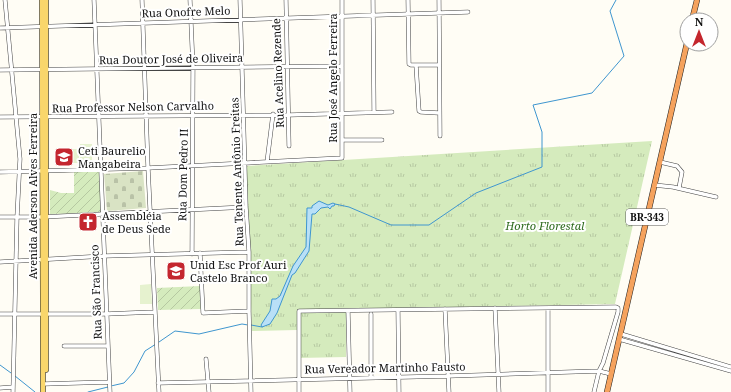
<svg xmlns="http://www.w3.org/2000/svg" width="731" height="392" font-family="'Noto Serif',serif">
<style>
.cemetery{fill:url(#cemetery-stones)}
.park{fill:url(#park-tufts)}
.garden{fill:url(#garden-furrows)}
.pitch{fill:#e6f2cf}
.water{fill:#b9e0f7;stroke:#3f96cf}
.lines{fill:none;stroke-linecap:round;stroke-linejoin:round}
.stream{stroke:#3f96cf;stroke-width:1}
.minor-casing{stroke:#444;stroke-width:4.5}
.major-casing{stroke:#222;stroke-width:5.5}
.highway-casing{stroke:#222;stroke-width:6}
.minor{stroke:#fff;stroke-width:3.5}
.major{stroke:#f9d66b;stroke-width:4.5}
.highway{stroke:#f5a25d;stroke-width:5}
.labels{text-anchor:middle;stroke-width:4;stroke-linejoin:round;paint-order:stroke}
.shield{fill:#fff;stroke:#585858;stroke-width:1}
.shield-label{font-size:10px;font-weight:bold;fill:#111}
.street-label{font-size:11px;fill:#111;stroke:#fff}
.poi-label{font-size:11px;fill:#111;stroke:#fff;text-anchor:start}
.park-label{font-size:11px;font-style:italic;fill:#2f6b1f;stroke:#fff}
</style>
<defs>
<pattern id="cemetery-stones" width="16" height="16" patternUnits="userSpaceOnUse"><rect width="16" height="16" fill="#d9e3c4"/><path d="M2 7V4a2 2 0 0 1 4 0v3zM10 15v-3a2 2 0 0 1 4 0v3z" fill="#b9c2a7"/></pattern>
<pattern id="park-tufts" width="24" height="20" patternUnits="userSpaceOnUse"><rect width="24" height="20" fill="#d5ebbd"/><path d="M3 7l-1-3M5 7V3M7 7l1-3M15 17l-1-3M17 17v-4M19 17l1-3" fill="none" stroke="#b6c8a1"/></pattern>
<pattern id="garden-furrows" width="10" height="10" patternUnits="userSpaceOnUse"><rect width="10" height="10" fill="#d5ebbd"/><path d="M-1 1l2-2M0 10L10 0M9 11l2-2" fill="none" stroke="#b6c8a1"/></pattern>
</defs>
<rect width="100%" height="100%" fill="#fffdf5"/>
<path class="cemetery" d="M143 171 146 208 107 211 104 174Z"/>
<path class="park" d="M652 141 615 304 346 309V357L299 358 298 310 297 330 252 331 246 166Z"/>
<path class="garden" d="M101 170 102 213 50 214V190L61 193H74V171Z
M200 286 201 309 158 310 157 288Z"/>
<path class="pitch" d="M80 144H92V163H80Z
M70 149H79V163H70Z
M151 284 152 304H140V285Z"/>
<path class="water" d="M319 201 328 205 333 203 335 204 334 206H332L330 209 328 207 321 208 315 214H312L309 251 295 273 292 275 277 313 270 324 262 327 261 325 270 311 272 299H276L280 296 293 266 306 247 307 208H312V206Z"/>
<g class="lines">
<path class="stream" d="M335 204 349 207 391 225H429L476 193 542 167V132L533 105 592 93 624 56 610 11 616 0
M251 325 262 327
M159 342 175 331 199 334 242 324 248 325
M0 365 11 373
M15 376 35 392
M111 386 124 383 134 372 145 351 156 344
M88 392 108 387"/>
<g class="minor-casing">
<path id="minor" d="M5 0 20 159 17 217 13 392
M94 0 110 392
M142 0 148 168 159 392
M190 0 193 67 192 254
M240 0 246 207 249 252V311L251 392
M286 0 289 146
M373 0 374 112
M408 0 409 64 411 65H439
M439 0 440 136
M0 28 468 12
M416 65 419 111 421 112 439 113
M0 70 342 66
M0 117 289 115 392 112
M343 140H382
M267 162 273 114
M660 162 677 166 682 172 679 188
M0 172 148 168 342 158V0
M654 185 673 187 716 197
M0 217H42L246 207
M200 253 203 313 249 311
M0 262 104 256 249 252
M495 308 499 392
M548 308V392
M445 309 449 392
M348 311 350 392
M398 311 399 392
M0 314H106L154 312
M371 314V377
M621 334 731 367
M619 339 731 371
M64 346H107
M206 359 209 392
M158 383 448 376 599 371 611 374
M43 384 109 382
M0 388 13 387
M299 392V311L616 307 618 308V312L603 363 599 371 594 392"/>
</g>
<g class="major-casing">
<path id="major" d="M42 0 43 392
M46 0V370"/>
</g>
<g class="highway-casing">
<path id="highway" d="M692 20 697 0
M607 392 687 43"/>
</g>
<use href="#minor" class="minor"/>
<use href="#major" class="major"/>
<use href="#highway" class="highway"/>
</g>
<defs>
<g id="school-square" transform="scale(1)"><rect x="-9" y="-9" width="18" height="18" rx="4" fill="#c4262e" stroke="#fff"/><path d="M0-5L7-2L0 1L-7-2ZM-4 1L0 2.5L4 1V4Q0 6-4 4Z" fill="#fff"/></g>
<g id="church-square" transform="scale(1)"><rect x="-9" y="-9" width="18" height="18" rx="4" fill="#c4262e" stroke="#fff"/><path d="M-1.2-6h2.4v3.5h3.3v2.4h-3.3V6h-2.4V-.1h-3.3v-2.4h3.3Z" fill="#fff"/></g>
</defs>
<g fill-rule="evenodd">
<use href="#school-square" x="64" y="157"/>
<use href="#church-square" x="88" y="222"/>
<use href="#school-square" x="176" y="271"/>
</g>
<g class="labels">
<rect class="shield" x="626" y="209" width="42" height="16" rx="3"/>
<g class="shield-label">
<text x="647" y="221">BR-343</text>
</g>
<g class="street-label">
<text transform="translate(186 12) rotate(-2)" y="4">Rua Onofre Melo</text>
<text transform="translate(171 59) rotate(-1)" y="4">Rua Doutor José de Oliveira</text>
<text transform="translate(278 73) rotate(-92)" y="4">Rua Acelino Rezende</text>
<text transform="translate(333 78) rotate(-90)" y="4">Rua José Angelo Ferreira</text>
<text transform="translate(133 107) rotate(-1)" y="4">Rua Professor Nelson Carvalho</text>
<text transform="translate(237 172) rotate(-92)" y="4">Rua Tenente Antônio Freitas</text>
<text transform="translate(183 175) rotate(-89)" y="4">Rua Dom Pedro II</text>
<text transform="translate(33 196) rotate(-90)" y="4">Avenida Aderson Alves Ferreira</text>
<text transform="translate(96 292) rotate(-92)" y="4">Rua São Francisco</text>
<text transform="translate(385 368) rotate(-1)" y="4">Rua Vereador Martinho Fausto</text>
</g>
<g class="poi-label">
<text x="78" y="155">Ceti Baurelio<tspan x="78" dy="13">Mangabeira</tspan></text>
<text x="102" y="220">Assembléia<tspan x="102" dy="13">de Deus Sede</tspan></text>
<text x="190" y="269">Unid Esc Prof Auri<tspan x="190" dy="13">Castelo Branco</tspan></text>
</g>
<g class="park-label">
<text x="545" y="230">Horto Florestal</text>
</g>
</g>
<g transform="translate(699 32)"><circle r="19" fill="#ffffff" stroke="#a0a0a0"/>
<path d="M0-3L7 15L0 10L-7 15Z" fill="#c4262e"/>
<text y="-6" font-size="11" font-weight="bold" text-anchor="middle" fill="#111111">N</text>
</g>
</svg>
